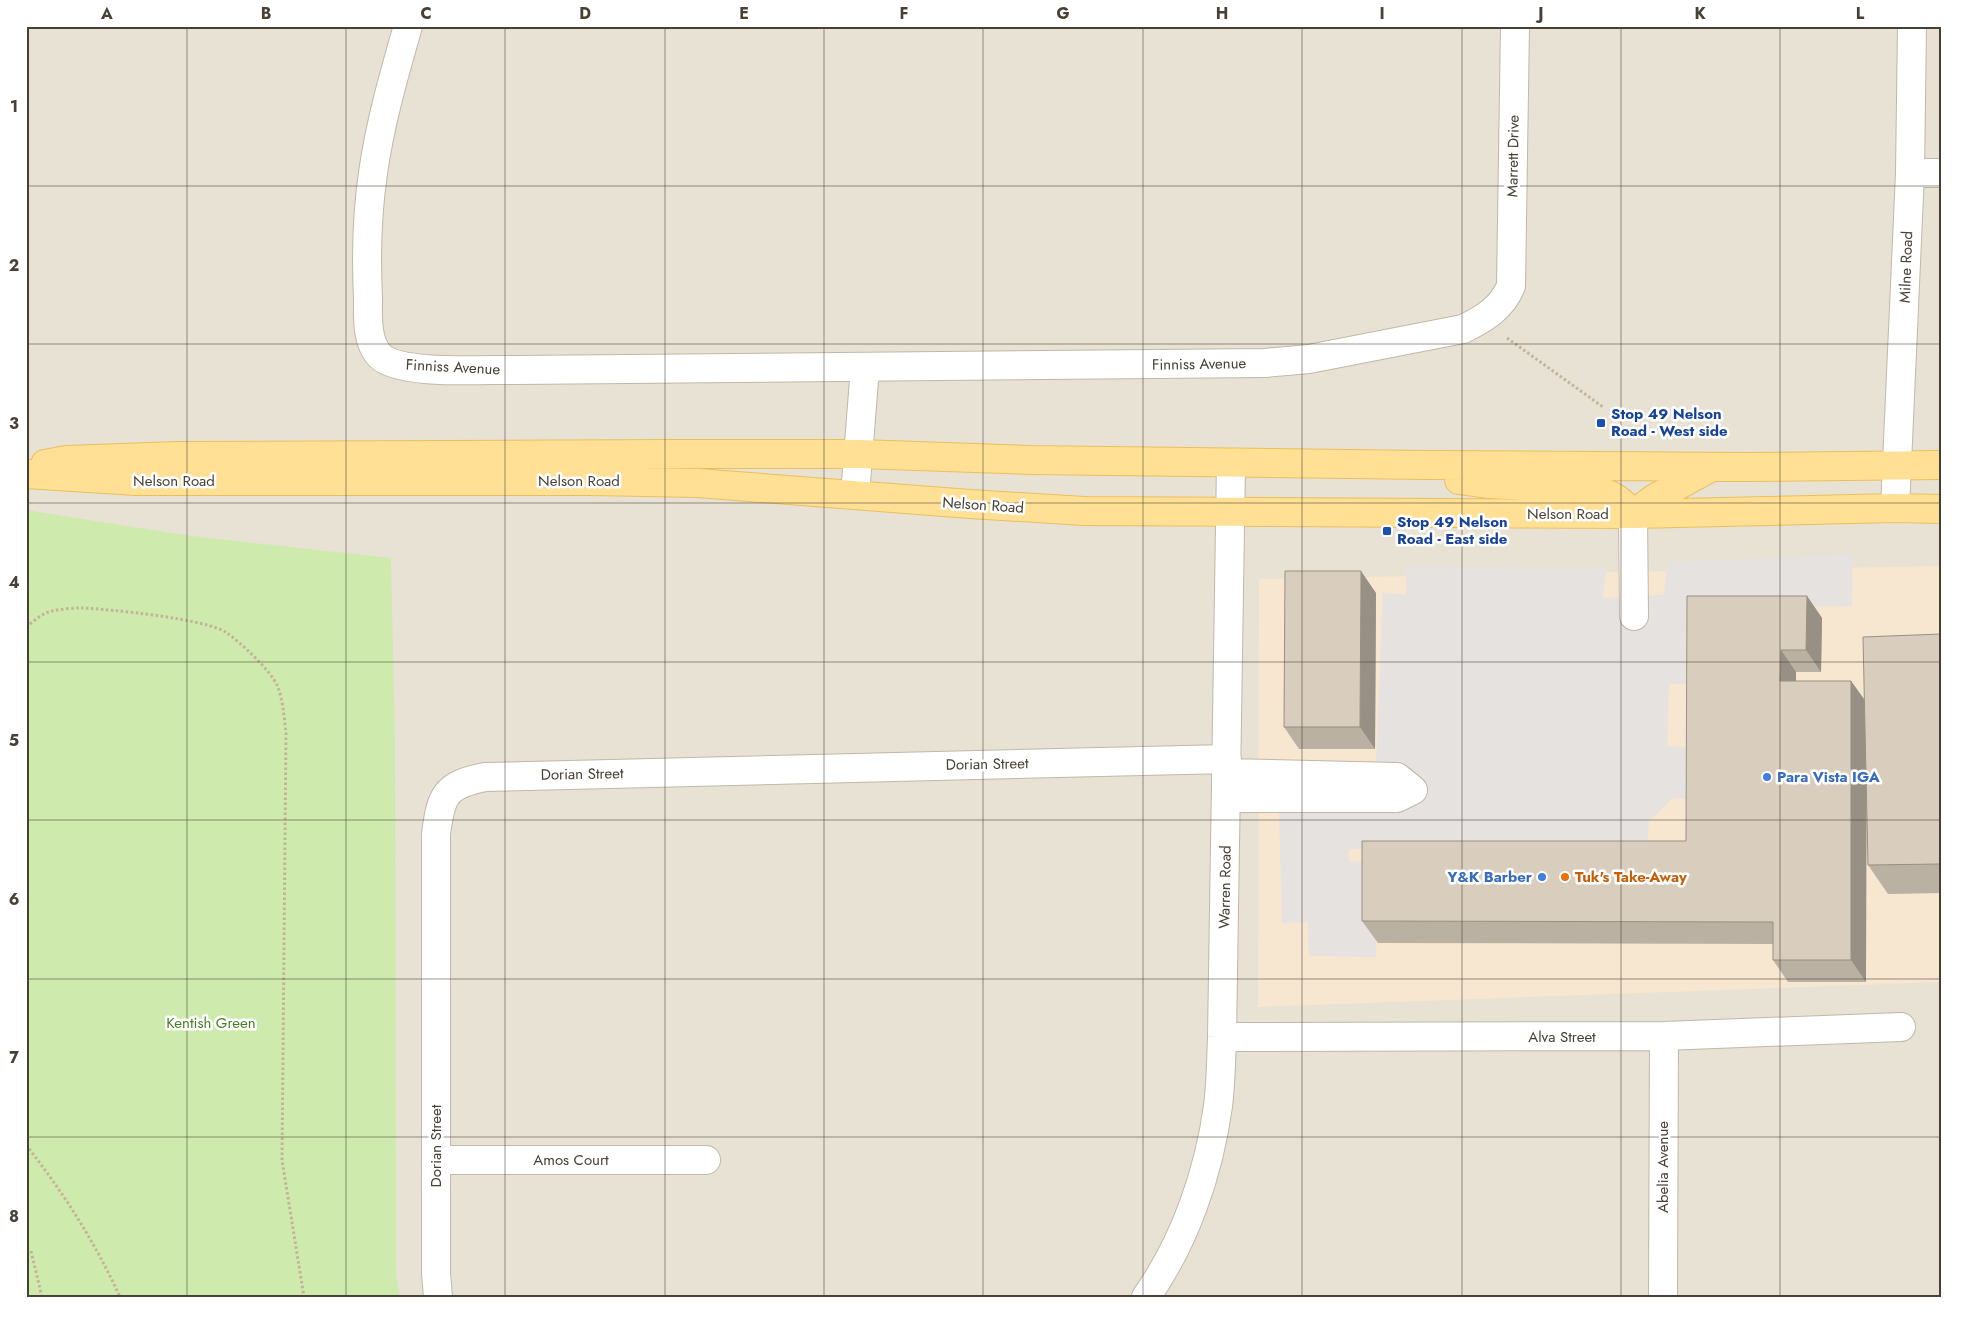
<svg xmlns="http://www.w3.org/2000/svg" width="1967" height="1323" font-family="Jost,sans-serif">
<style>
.residential{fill:#e8e2d4}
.commercial{fill:#f7e6d0}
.green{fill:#cfeaad}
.parking{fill:#e5e2df}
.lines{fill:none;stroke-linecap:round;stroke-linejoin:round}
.minor-casing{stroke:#c0b8a8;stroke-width:30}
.major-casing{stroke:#eabf5f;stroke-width:30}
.path{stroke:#c3b399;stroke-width:3;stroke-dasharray:2.5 2.5;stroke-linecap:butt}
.minor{stroke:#fff;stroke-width:28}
.major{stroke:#ffe095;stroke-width:28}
.wall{fill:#bbb1a3}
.shaded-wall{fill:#989085}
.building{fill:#d9cebe;stroke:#989085}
.grid{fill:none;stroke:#474035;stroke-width:1;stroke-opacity:0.55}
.transit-dot{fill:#1a4fb4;stroke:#fff;stroke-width:2}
.shop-dot{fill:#3f7fe0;stroke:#fff;stroke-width:2}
.food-dot{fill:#e8710a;stroke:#fff;stroke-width:2}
.labels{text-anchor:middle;stroke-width:5;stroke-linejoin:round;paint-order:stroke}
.street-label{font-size:15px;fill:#474035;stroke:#fff}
.transit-label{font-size:15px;font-weight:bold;fill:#164399;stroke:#fff;text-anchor:start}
.shop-label{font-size:15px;font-weight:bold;fill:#366cbe;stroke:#fff;text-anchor:start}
.food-label{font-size:15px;font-weight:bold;fill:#c56008;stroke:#fff;text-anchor:start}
.park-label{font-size:15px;fill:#477c25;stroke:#fff}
.neatline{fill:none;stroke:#474035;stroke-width:2}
.grid-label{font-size:16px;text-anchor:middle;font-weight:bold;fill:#474035}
</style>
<rect width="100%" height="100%" fill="#f4f0e6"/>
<path class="residential" d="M26 26H1941V1297H26Z"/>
<path class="commercial" d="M1941 566V982L1258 1007 1259 579Z"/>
<path class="green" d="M26 510 191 536 391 558 395 742 396 1274 400 1297H26Z"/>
<path class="parking" d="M1853 555 1852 606 1696 608 1693 684H1669L1667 746 1695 748 1693 799 1672 798 1656 815 1649 820 1647 848 1349 849V861L1378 863 1376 957 1309 956 1308 922 1282 923 1279 809 1401 806 1406 764 1376 763 1383 593 1406 595V565L1606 569 1603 598 1664 595 1667 562Z"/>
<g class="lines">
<g class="minor-casing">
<path id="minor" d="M408 26C394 75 380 123 373 173 367 214 366 257 368 298 368 315 366 342 380 356 401 376 487 369 517 370L1265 363 1309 359 1463 329C1484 319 1502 308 1511 286L1515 26
M1910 173H1941
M855 495 865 367
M1895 508 1910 173 1912 26
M1633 514 1634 616
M1226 798H1397L1413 790 1397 777 1227 773
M1222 1037 1664 1036 1901 1027
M436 1160H706
M438 1297 436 1273V834C441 795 445 785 485 777L1227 759
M1146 1297C1185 1242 1209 1172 1218 1106 1221 1083 1221 1060 1222 1037L1231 463
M1663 1297 1664 1036"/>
</g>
<g class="major-casing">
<path id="major" d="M45 464 66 460 178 456 672 454H859L1031 460 1427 465 1747 467 1941 465
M26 474 136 481H590L698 483 970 504 1084 511 1633 514 1895 508 1941 509
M1459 480 1488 484 1591 489C1609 492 1621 500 1633 514L1655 498 1710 468"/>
</g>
<path class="path" d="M1507 338 1603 407
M26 627C34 621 42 613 52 611 61 609 73 608 82 608 108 609 209 619 227 633 240 642 271 671 277 685 283 699 284 717 286 733L282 1160 304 1297
M26 1145C63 1192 95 1242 120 1297
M26 1251H31L42 1297"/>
<use href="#minor" class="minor"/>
<use href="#major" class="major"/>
</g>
<path class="wall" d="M1376 593 1375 749H1299L1284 727Z
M1807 596 1822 618 1821 672H1796V681H1851L1864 700 1941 634V893L1888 894 1868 865 1866 783V982H1788L1773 960V944L1378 943 1362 921 1686 841Z"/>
<path class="shaded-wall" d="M1361 571 1376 593 1375 749 1360 727Z
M1807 596 1822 618 1821 672 1806 650Z
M1781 650 1796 672V703L1780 681Z
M1851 681 1867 703 1866 982 1851 960Z"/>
<path class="building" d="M1285 571H1361L1360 727H1284Z
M1687 596H1807L1806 650H1781L1780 681H1851V960H1773V922L1362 921V841H1686Z
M1941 634V864L1868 865 1863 637Z"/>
<path class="grid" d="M187 26V1297M346 26V1297M505 26V1297M665 26V1297M824 26V1297M983 26V1297M1143 26V1297M1302 26V1297M1462 26V1297M1621 26V1297M1780 26V1297M26 186H1941M26 344H1941M26 503H1941M26 662H1941M26 820H1941M26 979H1941M26 1137H1941"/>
<g class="transit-dot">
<rect x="1596" y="418" width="10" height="10" rx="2.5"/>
<rect x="1382" y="526" width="10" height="10" rx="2.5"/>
</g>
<g class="shop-dot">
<circle cx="1767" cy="777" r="5"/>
<circle cx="1542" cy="877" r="5"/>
</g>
<circle class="food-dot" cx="1565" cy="877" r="5"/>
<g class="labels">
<g class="street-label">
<text transform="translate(1513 156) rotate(-89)" y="5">Marrett Drive</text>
<text transform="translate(1906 267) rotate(-88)" y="5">Milne Road</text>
<text transform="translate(1199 364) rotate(-1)" y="5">Finniss Avenue</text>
<text transform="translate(453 367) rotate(3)" y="5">Finniss Avenue</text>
<text x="174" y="486">Nelson Road</text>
<text x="579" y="486">Nelson Road</text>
<text transform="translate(983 505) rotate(4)" y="5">Nelson Road</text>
<text x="1568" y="519">Nelson Road</text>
<text transform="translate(987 764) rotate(-1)" y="5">Dorian Street</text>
<text transform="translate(582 774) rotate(-1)" y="5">Dorian Street</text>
<text transform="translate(1225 887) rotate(-89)" y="5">Warren Road</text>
<text x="1562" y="1042">Alva Street</text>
<text transform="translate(436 1146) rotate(-90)" y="5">Dorian Street</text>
<text x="571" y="1165">Amos Court</text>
<text transform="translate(1663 1167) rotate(-90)" y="5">Abelia Avenue</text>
</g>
<g class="transit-label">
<text x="1611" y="419">Stop 49 Nelson<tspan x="1611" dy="17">Road - West side</tspan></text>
<text x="1397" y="527">Stop 49 Nelson<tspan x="1397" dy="17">Road - East side</tspan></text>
</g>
<g class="shop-label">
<text x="1777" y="782">Para Vista IGA</text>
<text x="1532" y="882" text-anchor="end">Y&amp;K Barber</text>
</g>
<g class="food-label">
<text x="1575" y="882">Tuk's Take-Away</text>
</g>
<g class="park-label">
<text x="211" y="1028">Kentish Green</text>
</g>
</g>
<rect width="1967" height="1323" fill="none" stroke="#ffffff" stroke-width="55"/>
<rect x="28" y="28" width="1912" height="1268" class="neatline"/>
<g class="grid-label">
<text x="107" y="19">A</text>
<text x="266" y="19">B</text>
<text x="426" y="19">C</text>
<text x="585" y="19">D</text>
<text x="744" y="19">E</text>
<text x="904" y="19">F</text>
<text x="1063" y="19">G</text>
<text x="1222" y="19">H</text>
<text x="1382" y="19">I</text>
<text x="1541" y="19">J</text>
<text x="1700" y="19">K</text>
<text x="1860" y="19">L</text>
<text x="14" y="112">1</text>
<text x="14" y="271">2</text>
<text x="14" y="429">3</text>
<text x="14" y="588">4</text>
<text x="14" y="746">5</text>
<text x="14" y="905">6</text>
<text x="14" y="1063">7</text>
<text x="14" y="1222">8</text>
</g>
</svg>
